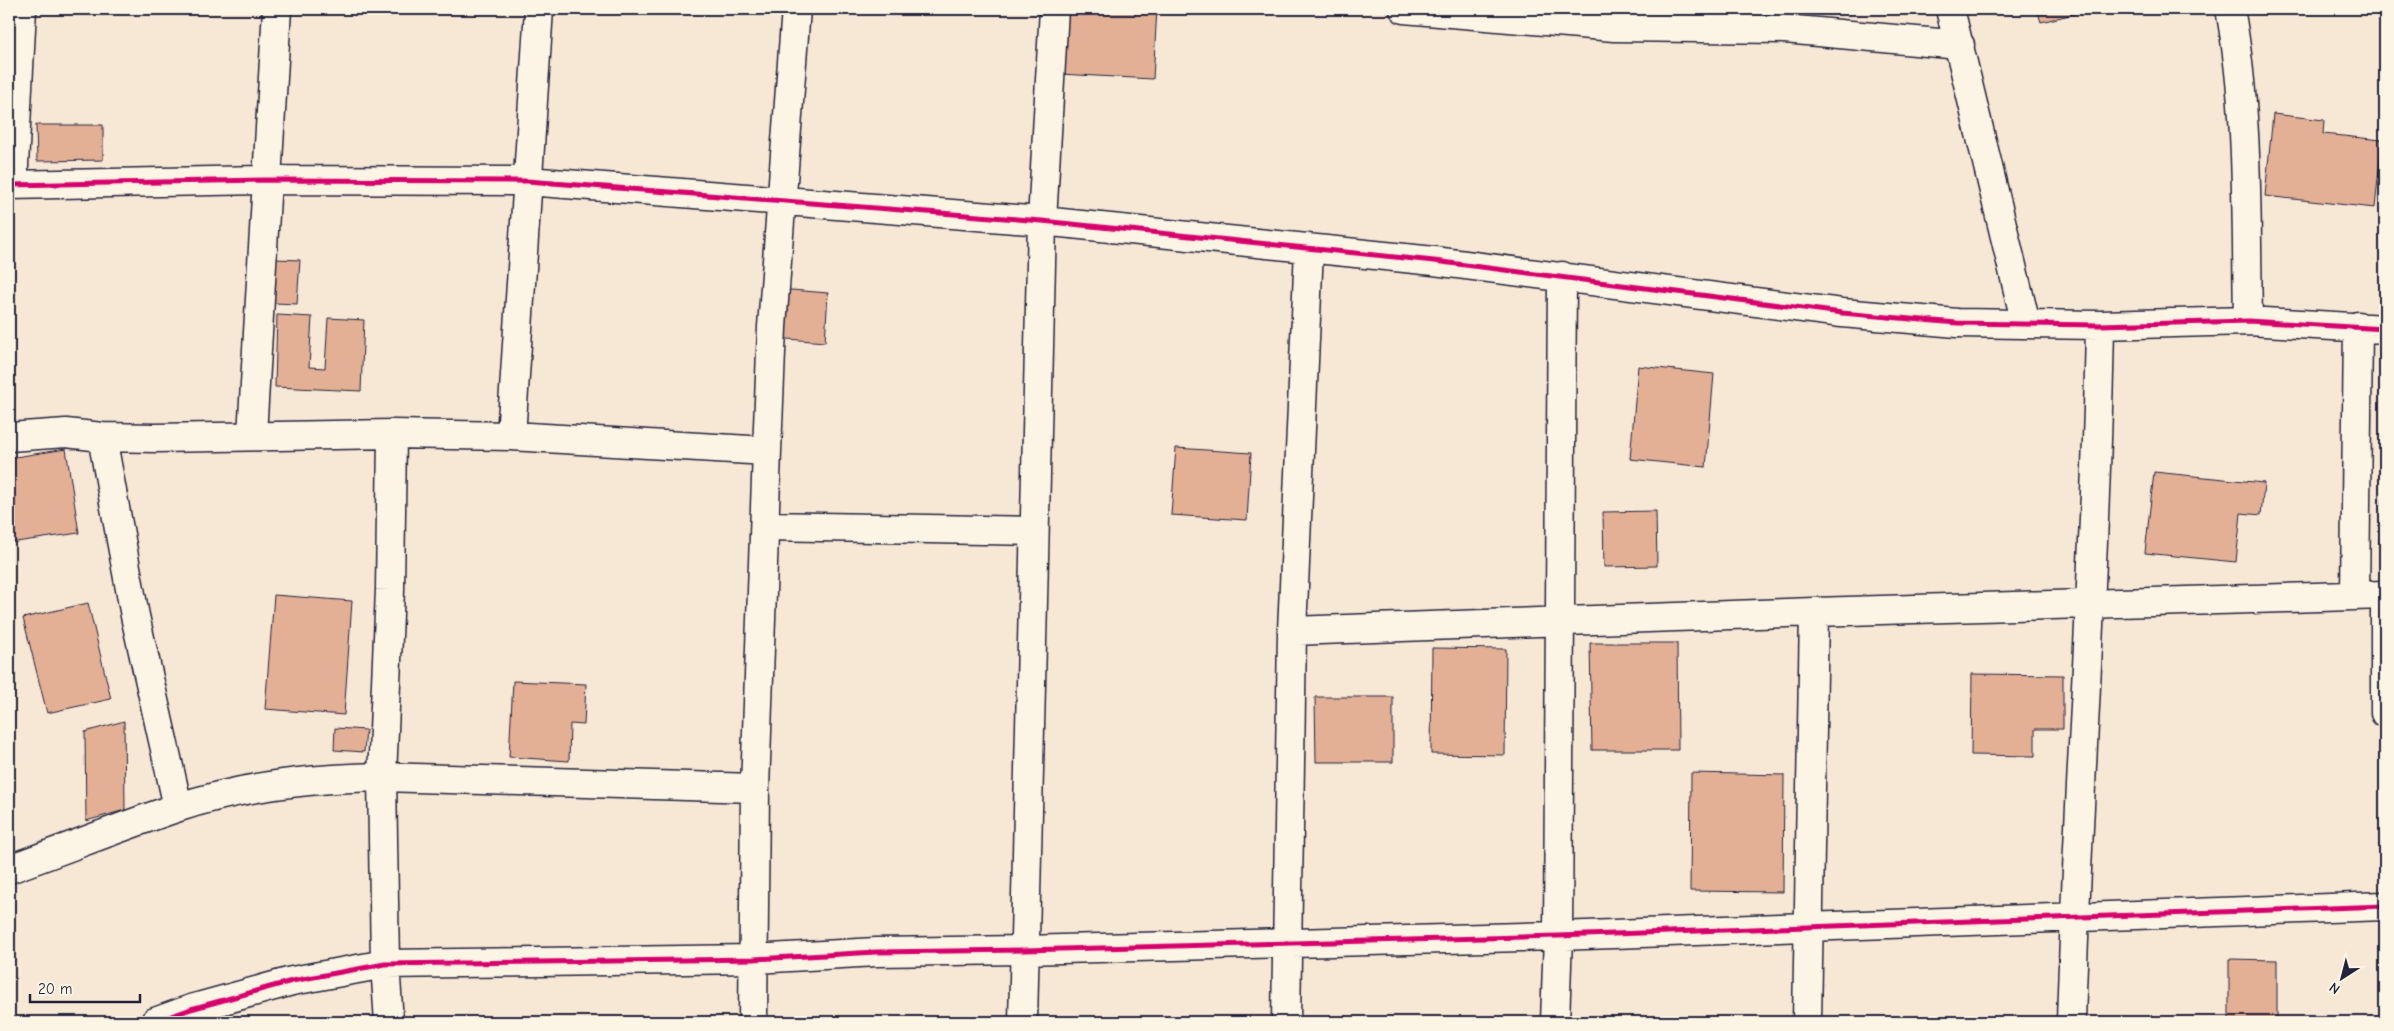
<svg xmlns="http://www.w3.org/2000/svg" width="2394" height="1031" font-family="'Comic Neue',sans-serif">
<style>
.building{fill:#e3b096;stroke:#22223b}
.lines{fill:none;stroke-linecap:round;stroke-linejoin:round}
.minor-casing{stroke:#22223b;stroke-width:31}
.minor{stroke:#fcf5e5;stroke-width:28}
.cycleway-casing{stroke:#fcf5e5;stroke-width:8}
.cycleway{stroke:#d6006c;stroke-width:5}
</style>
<rect width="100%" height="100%" fill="#f7e7d5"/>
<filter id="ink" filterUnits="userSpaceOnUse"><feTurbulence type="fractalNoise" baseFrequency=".02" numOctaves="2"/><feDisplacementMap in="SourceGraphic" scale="10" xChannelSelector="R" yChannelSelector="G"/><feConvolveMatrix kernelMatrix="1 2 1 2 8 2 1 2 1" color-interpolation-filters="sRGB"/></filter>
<g filter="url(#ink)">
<path class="building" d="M1062 9H1157L1153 79 1059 74Z
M2037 9H2094L2041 22Z
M2273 114 2324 120 2323 134 2382 140 2375 208 2265 196Z
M36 125H103V160L37 161Z
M276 259 300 260 297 304 274 303Z
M779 289 828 293 825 342 775 338Z
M277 315 312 317 309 367 325 368 328 318 364 320 361 391 275 387Z
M1638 366 1714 374 1706 467 1630 459Z
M1176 448 1251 453 1247 520 1171 515Z
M66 449 79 533 9 543V458Z
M2154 472 2264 483 2261 515 2241 513 2236 562 2145 553Z
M2385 483V544L2379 543Z
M1656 511 1657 566 1604 567 1603 512Z
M274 595 352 601 344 715 265 709Z
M88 603 111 699 47 713 23 618Z
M1590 643H1677L1678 750H1592Z
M1432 648 1506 649 1505 755 1431 754Z
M1972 674 2063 675V729H2035V756L1971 755Z
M513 681 586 684 584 725 570 724 569 761 509 757Z
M1315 697H1393V762H1316Z
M124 721 125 810 86 821 85 732Z
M335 728 366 730 364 752 334 750Z
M1691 773 1784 775 1783 892 1690 891Z
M2229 959 2277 960V1022H2229Z
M1142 1017V1022H1082V1018Z"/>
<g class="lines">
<g class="minor-casing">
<path id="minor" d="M1404 9 1614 27 1785 29 1960 45
M1950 9 2026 324
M2230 9C2249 111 2246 217 2248 321
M9 185 266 180 527 181 1042 221 1434 261 1842 313 1957 323 2100 325 2248 321 2385 329
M13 185 22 9
M252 435 277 9
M511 436 539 9
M9 437 66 433 102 437 156 438 392 434 511 436 767 451
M102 437 135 616 178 807
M766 526 1034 531
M2355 595 2358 326
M2385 595V713
M1292 631 1814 612 2385 595
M9 869C65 849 120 827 176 808 242 786 313 778 382 777L755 788
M155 1022 191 1009 292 981 385 964 754 959 876 952 1024 950 1558 936 2385 906
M389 1022 385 964 382 777 390 590 392 434
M753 1022 755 788 767 451 772 327 796 9
M1023 1022 1042 221 1054 9
M1286 1022 1292 631 1309 249
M1555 1022 1558 936 1562 276
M1807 1022 1814 612
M2071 1022C2078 790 2096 558 2100 325"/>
</g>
<use href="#minor" class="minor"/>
<g class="cycleway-casing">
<path id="cycleway" d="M9 185 266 180 527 181 1042 221 1434 261 1842 313 1957 323 2100 325 2248 321 2385 329
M155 1022 191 1009 292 981 385 964 754 959 876 952 1024 950 1558 936 2385 906"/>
</g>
<use href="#cycleway" class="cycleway"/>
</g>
</g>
<rect width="2394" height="1031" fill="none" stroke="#fcf5e5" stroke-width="30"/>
<rect x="15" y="15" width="2364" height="1001" fill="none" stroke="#22223b" stroke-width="2" filter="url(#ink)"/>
<g transform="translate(2342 978) rotate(216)" stroke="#fcf5e5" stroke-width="4" paint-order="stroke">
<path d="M0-4L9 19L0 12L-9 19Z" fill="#22223b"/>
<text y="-8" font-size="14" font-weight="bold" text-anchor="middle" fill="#22223b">N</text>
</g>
<path d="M30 994v8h110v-8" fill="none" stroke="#22223b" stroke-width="2.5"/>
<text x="38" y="994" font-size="15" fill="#22223b" stroke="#fcf5e5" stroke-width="4" paint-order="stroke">20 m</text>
</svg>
